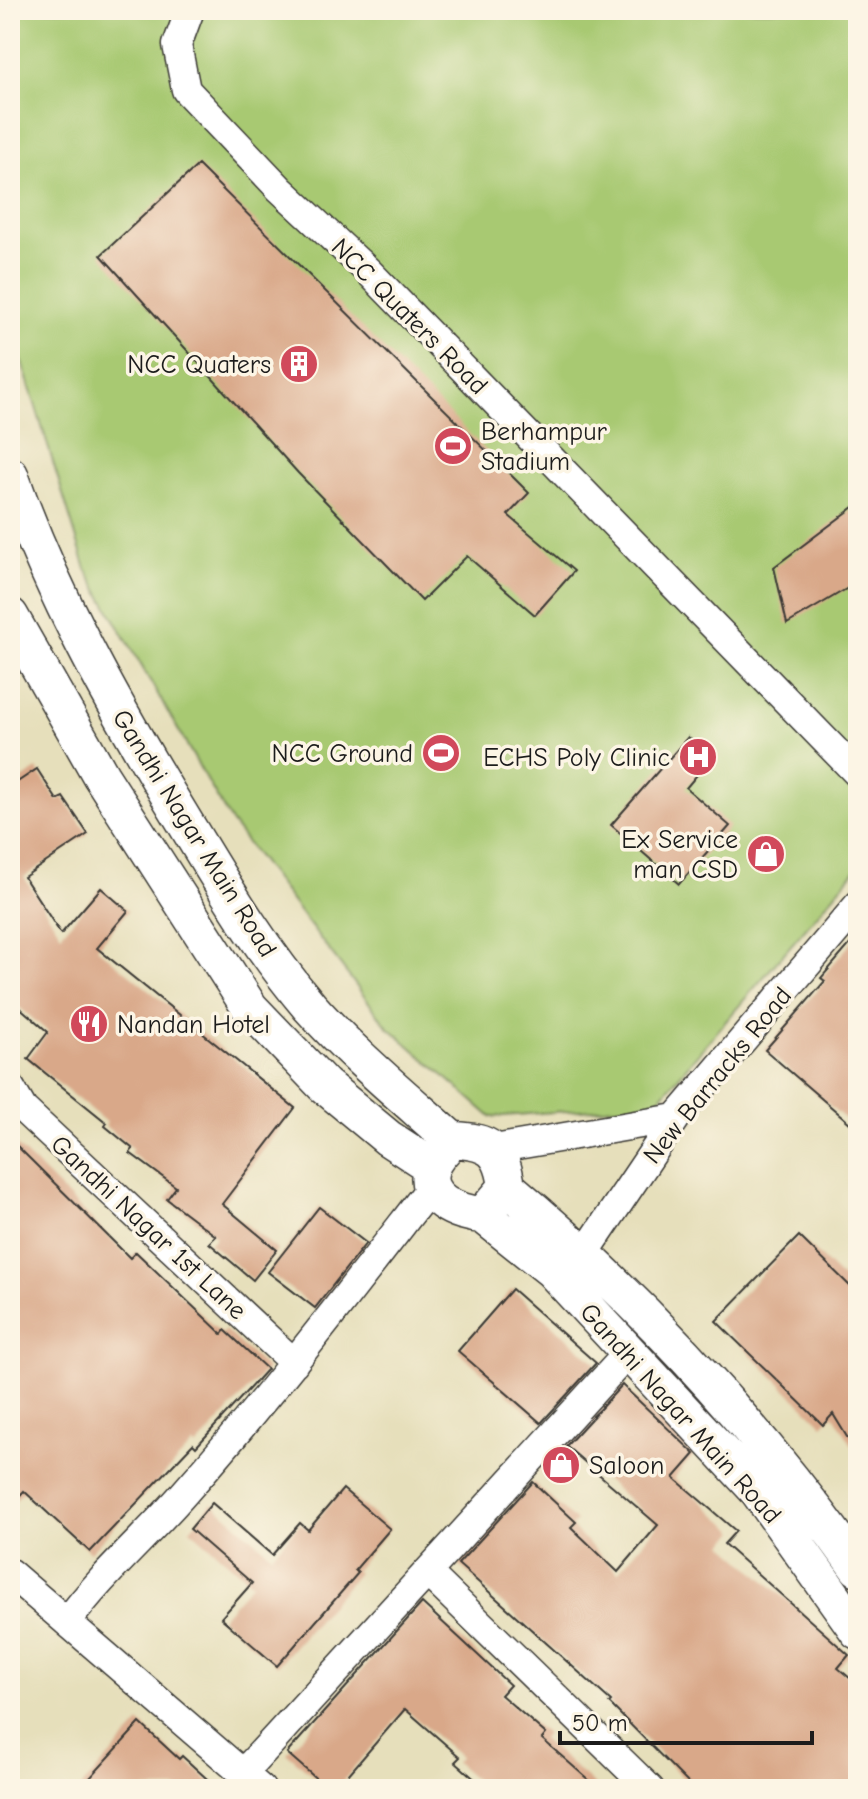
<svg xmlns="http://www.w3.org/2000/svg" width="868" height="1799" font-family="'Comic Neue',sans-serif">
<style>
.green{fill:#a8c972;stroke:#627247;stroke-width:2}
.building{fill:#d9a889}
.lines{fill:none;stroke-linecap:round;stroke-linejoin:round}
.minor-casing{stroke:#3a3934;stroke-width:31}
.tertiary-casing{stroke:#3a3934;stroke-width:39}
.minor{stroke:#fff;stroke-width:28}
.tertiary{stroke:#fff;stroke-width:36}
.labels{text-anchor:middle;stroke-width:7;stroke-linejoin:round;paint-order:stroke}
.street-label{font-size:26px;fill:#1c1c1c;stroke:#fcf5e5}
.poi-label{font-size:26px;fill:#1c1c1c;stroke:#fcf5e5;text-anchor:end}
</style>
<rect width="100%" height="100%" fill="#fcf5e5"/>
<filter id="ink" filterUnits="userSpaceOnUse"><feTurbulence type="fractalNoise" baseFrequency=".0125" numOctaves="2"/><feDisplacementMap in="SourceGraphic" scale="16" xChannelSelector="R" yChannelSelector="G"/><feConvolveMatrix kernelMatrix="1 2 1 2 8 2 1 2 1" color-interpolation-filters="sRGB"/></filter>
<filter id="wash" filterUnits="userSpaceOnUse"><feTurbulence type="fractalNoise" baseFrequency=".006" numOctaves="4" result="noise"/><feDisplacementMap in="SourceGraphic" scale="32" xChannelSelector="R" yChannelSelector="G"/><feGaussianBlur stdDeviation="1.8" result="paint"/><feColorMatrix in="noise" values="0 0 0 0 0 0 0 0 0 0 0 0 0 0 0 0 0 1.4 0 .05"/><feComposite in="paint" operator="in"/></filter>
<g filter="url(#wash)">
<rect width="100%" height="100%" fill="#e6dfbb"/>
<path class="green" d="M10 10H858V867L655 1104 491 1117 387 1026 231 822 86 569 10 323Z"/>
<g id="blocks">
<path class="building" d="M198 165 529 493 508 515 574 571 535 615 467 556 422 601 298 473 101 255Z
M858 504V582L787 624 774 567Z
M688 737 712 757 686 788 730 826 679 884 611 825Z
M37 769 57 800 63 797 88 834 24 877 61 934 101 888 128 911 97 948 295 1108 222 1204 277 1250 253 1280 209 1243 216 1236 167 1199 176 1187 130 1153 133 1149 105 1126 107 1123 28 1059 48 1032 10 999V787Z
M858 935V1130L765 1050 825 981 821 978Z
M10 1139 130 1258 136 1252 222 1334 225 1330 267 1369 196 1447 193 1444 90 1552 24 1491 10 1506Z
M319 1207 366 1243 315 1308 268 1272Z
M799 1236 858 1294V1455L833 1414 823 1425 716 1321Z
M512 1289 596 1363 541 1423 458 1351Z
M622 1385 695 1454 674 1478 736 1531 724 1544 849 1655 838 1668 858 1685V1789H694L609 1703 611 1701 458 1564 533 1482 576 1522 571 1527 618 1572 658 1525 566 1446Z
M343 1489 390 1529 355 1570 358 1573 277 1666 221 1618 252 1583 190 1529 212 1503 272 1555 300 1523 308 1530Z
M422 1603 510 1685 501 1695 546 1734 542 1739 599 1789H486L455 1762 460 1757 405 1709 336 1789H328L287 1753Z
M140 1723 179 1759 182 1756 218 1789H80Z"/>
</g>
</g>
<g filter="url(#ink)">
<use href="#blocks" fill-opacity="0" stroke="#3a3934" stroke-width="2"/>
<g class="lines">
<g class="minor-casing">
<path id="minor" d="M190 10 177 45 186 90 280 189 369 272 858 774
M10 1087 23 1109 294 1363
M494 1149 676 1118
M585 1253 676 1118 858 905
M10 1573 261 1789
M428 1573 650 1789
M67 1622C102 1574 147 1536 186 1491 272 1394 351 1290 431 1187
M244 1772 629 1352"/>
</g>
<g class="tertiary-casing">
<path id="tertiary" d="M10 475C51 592 111 700 175 806 217 875 257 945 310 1007 353 1055 404 1097 452 1140
M10 616 101 776 250 1008 324 1085 388 1138 431 1166
M452 1140C489 1141 502 1149 507 1187L483 1215C459 1214 419 1198 432 1166 435 1157 446 1147 452 1140Z
M507 1187C640 1299 757 1426 858 1568
M483 1215 552 1270 758 1491 858 1631"/>
</g>
<use href="#minor" class="minor"/>
<use href="#tertiary" class="tertiary"/>
</g>
</g>
<defs>
<g id="building-disc" transform="scale(2)"><circle r="9.5" fill="#d1495b" stroke="#fcf5e5"/><path d="M-4-6H4V6H1V3H-1V6H-4ZM-2.5-4.3h1.7v1.8h-1.7ZM.8-4.3h1.7v1.8H.8ZM-2.5-1h1.7V.8h-1.7ZM.8-1h1.7V.8H.8Z" fill="#fff"/></g>
<g id="stadium-disc" transform="scale(2)"><circle r="9.5" fill="#d1495b" stroke="#fcf5e5"/><path d="M0-5a6.5 5 0 1 0 0 10a6.5 5 0 1 0 0-10ZM-3.5-1.8h7v3.6h-7Z" fill="#fff"/></g>
<g id="hospital-disc" transform="scale(2)"><circle r="9.5" fill="#d1495b" stroke="#fcf5e5"/><path d="M-5-5h3v3.5h4V-5h3V5h-3V1.5h-4V5h-3Z" fill="#fff"/></g>
<g id="shop-disc" transform="scale(2)"><circle r="9.5" fill="#d1495b" stroke="#fcf5e5"/><path d="M-5-2.5h2.3a2.7 3.5 0 0 1 5.4 0H5L5.5 6h-11ZM-1.5-2.5h3a1.5 2.3 0 0 0-3 0Z" fill="#fff"/></g>
<g id="restaurant-disc" transform="scale(2)"><circle r="9.5" fill="#d1495b" stroke="#fcf5e5"/><path d="M-5-6h1v4h1v-4h1v4h1v-4h1v5L-1.5 .5V6h-2V.5L-5-1ZM5-6V6H3V1.5H1.5Q1.5-4 5-6Z" fill="#fff"/></g>
</defs>
<g fill-rule="evenodd">
<use href="#building-disc" x="299" y="364"/>
<use href="#stadium-disc" x="453" y="446"/>
<use href="#stadium-disc" x="441" y="753"/>
<use href="#hospital-disc" x="698" y="757"/>
<use href="#shop-disc" x="766" y="854"/>
<use href="#restaurant-disc" x="89" y="1024"/>
<use href="#shop-disc" x="561" y="1465"/>
</g>
<g class="labels">
<g class="street-label">
<text transform="translate(410 316) rotate(45)" y="9">NCC Quaters Road</text>
<text transform="translate(195 833) rotate(58)" y="9">Gandhi Nagar Main Road</text>
<text transform="translate(717 1075) rotate(-51)" y="9">New Barracks Road</text>
<text transform="translate(149 1227) rotate(43)" y="9">Gandhi Nagar 1st Lane</text>
<text transform="translate(681 1413) rotate(48)" y="9">Gandhi Nagar Main Road</text>
</g>
<g class="poi-label">
<text x="271" y="373">NCC Quaters</text>
<text x="481" y="440" text-anchor="start">Berhampur<tspan x="481" dy="30">Stadium</tspan></text>
<text x="413" y="762">NCC Ground</text>
<text x="670" y="766">ECHS Poly Clinic</text>
<text x="738" y="848">Ex Service<tspan x="738" dy="30">man CSD</tspan></text>
<text x="117" y="1033" text-anchor="start">Nandan Hotel</text>
<text x="589" y="1474" text-anchor="start">Saloon</text>
</g>
</g>
<rect width="868" height="1799" fill="none" stroke="#fcf5e5" stroke-width="40"/>
<path d="M560 1731v12h252v-12" fill="none" stroke="#1c1c1c" stroke-width="4"/>
<text x="572" y="1731" font-size="24" fill="#1c1c1c" stroke="#fcf5e5" stroke-width="6" paint-order="stroke">50 m</text>
</svg>
